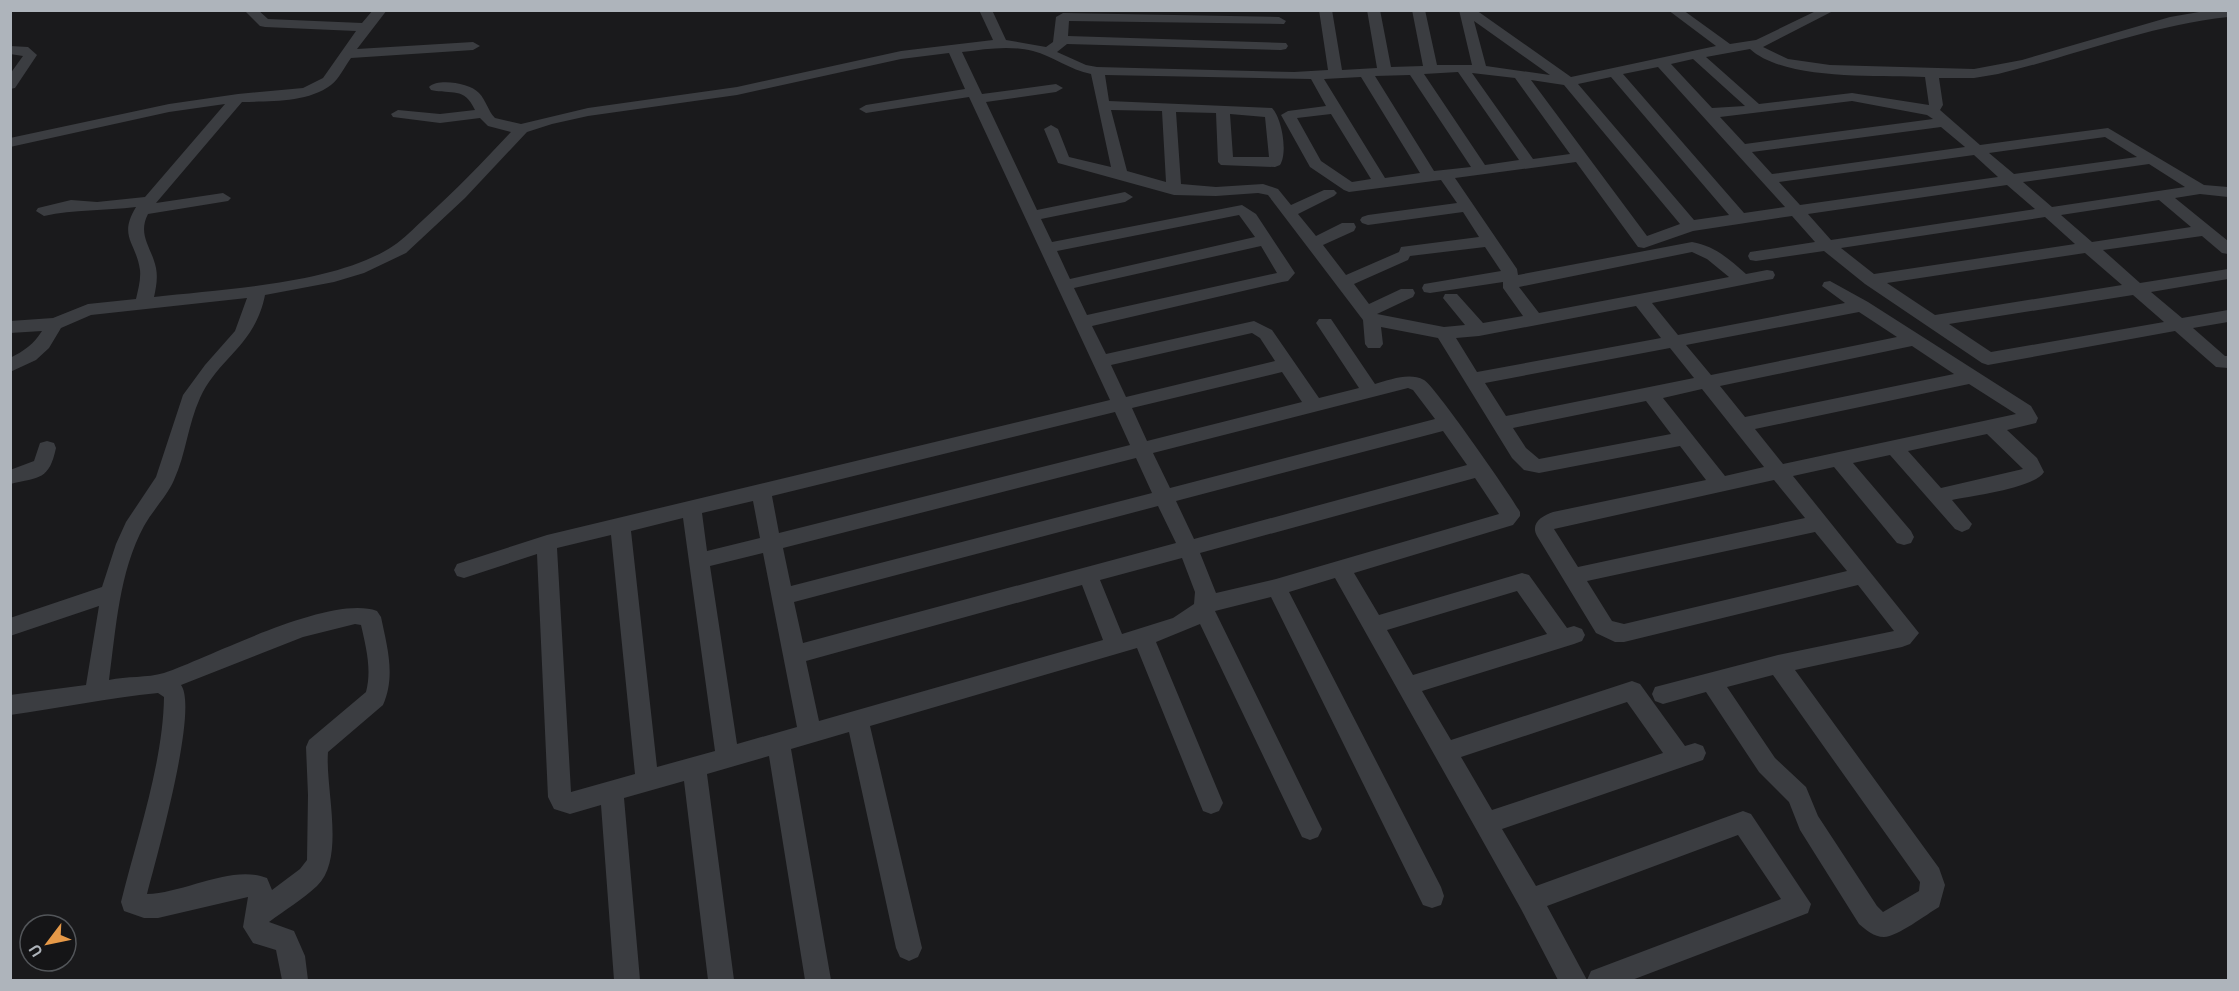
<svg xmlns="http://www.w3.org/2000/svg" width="2239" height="991" font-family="'Space Grotesk',sans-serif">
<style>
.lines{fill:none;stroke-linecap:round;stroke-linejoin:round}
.minor{fill:#3b3d41;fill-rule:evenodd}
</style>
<rect width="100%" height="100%" fill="#1a1a1c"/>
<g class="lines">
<path class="minor" d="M244 10H258L268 19 362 23 373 10H387L357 49 473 42 480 46 473 50 351 58C345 66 339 79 331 85 307 103 270 101 242 102L156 203 223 193 231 198 228 201 148 214C137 235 152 248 156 268 158 278 156 288 154 297 223 289 336 284 393 246 404 239 414 228 424 219 455 191 483 162 511 132L488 126 480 118 440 123 393 117 391 114 398 110 440 114 475 110C464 86 452 95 431 90L429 87C438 78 470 83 479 93 486 100 488 111 495 118L521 124 588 108 737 87 901 51 993 40 979 10H992L1006 40 1046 47 1053 42 1056 17 1063 13 1279 17 1286 21 1284 24 1069 21 1068 36 1286 43 1288 46 1286 49 1281 50 1067 44 1057 52 1086 65 1097 67 1294 72 1328 70 1319 10H1332L1342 70 1377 68 1367 10H1380L1391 67 1423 66 1412 10H1425L1437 65H1472L1459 10H1476L1571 77 1716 46 1668 10H1683L1730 44 1756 40 1818 10H1835L1763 47 1788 59 1830 65 1974 69 2022 60 2170 17 2199 12 2228 10V17C2147 26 2077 55 1998 74L1974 78H1939L1943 105 1940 110 1980 145 2108 128 2204 185 2228 187V197L2200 194 2175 198 2228 241V254L2222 253 2202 236 2103 250 2140 283 2228 269V279L2151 292 2182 318 2228 310V322L2193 328 2225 356H2228V368L2216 367 2175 331 1988 365 1982 363 1865 284 1824 251 1756 261 1750 260 1748 256 1750 252 1815 242 1792 216 1693 231 1644 248 1638 247 1576 162 1455 178 1517 269 1518 275 1692 242C1715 246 1729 259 1746 274L1767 270 1773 271 1775 275 1773 279 1767 280 1652 303 1678 335 1845 303 1822 286 1824 282 1830 281 1868 302 2031 406 2038 418 2036 423 2007 430 2037 458 2044 472C2035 488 1972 496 1952 500L1972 524 1969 529 1962 532 1955 529 1890 455 1853 463 1911 531 1914 537 1911 543 1904 545 1897 543 1834 467 1793 476 1919 633 1910 644 1902 647 1795 670 1939 868 1945 885 1939 907C1927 914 1897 937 1884 937 1874 937 1866 930 1859 924L1800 830 1789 802 1759 772 1706 692 1663 704 1655 701 1652 694 1655 687 1778 655 1894 631 1858 585 1624 642H1615L1596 633 1537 536C1530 523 1542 516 1553 512L1706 480 1680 446 1539 473 1524 470 1512 458 1438 338 1381 327 1383 344 1380 348H1368L1365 344 1363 320 1268 195 1258 193 1216 196 1174 195 1058 163 1044 129 1051 125 1058 129 1069 157 1111 167 1091 74C1070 70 1053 56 1033 51 1009 45 986 49 962 52L982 94 1056 84 1063 88 1056 92 986 102 1037 210 1125 192 1133 197 1125 202 1041 219 1052 242 1242 205 1256 214 1295 273 1288 281 1282 282 1092 326 1106 354 1254 321 1272 330 1319 398 1359 388 1316 323 1319 319H1331L1375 384C1390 380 1409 372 1424 380 1434 385 1512 497 1520 512V516L1513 525 1354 573 1379 615 1522 573 1529 575 1567 628 1574 626 1582 629 1585 635 1582 641 1574 644 1422 691 1451 740 1632 681 1640 684 1685 746 1695 743 1703 746 1706 753 1703 760 1502 829 1536 886 1743 811 1751 814 1811 904 1808 913 1632 980H1587L1591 971 1781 899 1738 835 1547 906 1587 980H1558L1521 909 1335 578 1289 592 1441 887 1444 896 1441 905 1432 908 1423 905 1271 597 1215 611 1318 821 1322 829 1318 837 1310 840 1302 837 1200 624 1156 642 1223 803 1219 811 1211 814 1203 811 1137 648 870 726 922 948 918 957 909 961 900 957 896 948 849 732 791 749 831 980H805L769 756 707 774 734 980H708L684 781 624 798 640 980H614L601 805 570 814 554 809 548 797 537 554 464 578 457 576 454 570 457 564 547 535 1110 400 969 97 866 113 859 109 866 105 965 89 949 53 901 59 737 95 588 116 552 124 527 132 465 198 406 253 364 273 334 282 265 295C255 346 218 358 200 398 188 424 186 454 174 480 167 496 153 510 144 526 119 572 116 629 109 680 127 676 147 678 164 673 213 656 330 594 377 611L381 617C387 646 396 676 383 705L328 752C325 789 346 858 317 886 303 899 285 910 269 922L294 931 305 956 308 980H282L276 950 253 943 243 927 248 897 158 918H144L124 911 121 902C137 837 163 764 164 697L158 693C109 698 60 708 10 715V695L86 685 99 606 10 636V618L102 587 116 544 126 522 156 477 183 395 205 365 235 331 247 298 91 315 61 328 49 348 36 360 10 372V358C24 351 34 344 42 331L10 333V321L53 318 88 304 136 299C138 290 141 280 140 270 136 242 118 237 136 207 105 211 74 209 44 216L36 211 38 208 71 200 97 202 145 197 225 104 169 112 10 147V138L169 104 238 94 303 88 323 78 356 31 265 27 260 26ZM1474 21 1550 75 1486 66ZM1750 49C1785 81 1879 75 1925 77L1929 105 1852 93 1759 104 1706 57ZM1693 59 1745 106 1712 108 1671 64ZM1658 67 1785 207 1744 213 1623 74ZM1458 72 1519 160 1485 165 1424 74ZM1472 73 1515 78 1570 154 1533 159ZM1105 75 1311 79 1326 106 1288 111 1281 115 1310 167 1344 190 1349 192 1441 180 1457 203 1368 215 1362 217 1360 220 1362 223 1368 225 1463 212 1479 237 1401 247 1399 252 1346 275 1323 245 1354 231 1356 227 1354 223H1342L1316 236 1298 214 1334 196 1337 193 1334 190H1324L1291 205 1278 189 1263 184 1216 187 1181 184 1176 112 1216 113 1218 162 1221 165 1275 167 1280 165C1288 153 1282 118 1272 108L1109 101ZM1410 75 1471 167 1434 171 1375 76ZM1361 77 1420 173 1385 178 1324 79ZM1611 77 1729 215 1694 220 1578 84ZM1531 80 1564 85 1680 224 1647 236ZM1852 101 1927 115 1933 119 1745 144 1720 117ZM1111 110 1162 111 1166 182 1127 171ZM1230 114 1265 117 1269 157H1233ZM1331 114 1371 179 1352 182 1321 161 1297 118ZM1941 127 1965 147 1772 174 1752 152ZM2105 137 2137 157 2014 174 1989 153ZM1974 155 1998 177 1800 205 1779 182ZM2149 164 2185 187 2052 207 2023 182ZM2007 185 2035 209 1831 240 1808 214ZM2159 200 2191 227 2092 242 2061 215ZM1239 215 1255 237 1070 279 1057 251ZM2045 217 2075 244 1874 274 1841 248ZM1261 246 1277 273 1087 315 1074 288ZM1485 247 1501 271 1430 283 1424 284 1422 288 1424 292 1430 293 1503 282V288L1523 316 1483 323 1457 294H1445L1443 298 1465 325 1444 327 1377 314 1413 297 1415 293 1413 289H1401L1369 304 1354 284 1408 260 1410 256ZM1692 252 1707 259 1729 277 1539 313 1519 287ZM2085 253 2122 285 1935 315 1887 283ZM2133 295 2164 322 1991 352 1949 324ZM1636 306 1661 338 1477 372 1456 338 1479 336ZM1859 312 1897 337 1711 375 1686 345ZM1252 333 1260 338 1275 361 1126 397 1111 365ZM1912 346 1954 374 1745 417 1720 386ZM1670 348 1694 378 1506 416 1485 383ZM1282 372 1302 402 1147 441 1132 408ZM1969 384 2016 414 1783 464 1755 429ZM1408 388 1413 390 1435 419 1170 488 1153 453ZM1702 389 1764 467 1725 476 1663 398ZM1646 401 1671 434 1539 459 1526 448 1513 428ZM1115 412 1130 445 779 533 772 496ZM1443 431 1467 465 1194 539 1176 501ZM1987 434 2023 469 1941 488 1908 451ZM1136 458 1152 493 791 586 783 548ZM1475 478 1499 514 1276 579 1216 593 1200 553ZM1774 480 1805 518 1578 567 1554 529ZM753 501 760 538 707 551 702 513ZM1158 506 1176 543 803 643 794 602ZM683 518 715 751 657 767 631 531ZM1815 532 1847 571 1624 624 1612 621 1587 581ZM611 535 635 774 571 792 557 548ZM763 553 797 727 737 744 710 566ZM1182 558 1195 592 1194 604 1173 618 1122 634 1100 580ZM1082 585 1103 640 819 721 806 661ZM1517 591 1547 634 1413 675 1387 630ZM355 624 361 625C366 647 372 670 366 692L309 740 306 747 308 795 307 860 300 869 272 890 267 878C232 864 185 893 147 894 156 859 199 709 181 685L303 637ZM1773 675 1920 882 1919 891 1883 912 1877 906 1818 816 1806 787 1775 758 1727 687ZM1627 702 1663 753 1492 810 1461 757Z
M10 46 28 47 37 55 15 88 10 89V74L23 56 10 54Z
M47 441 54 443 56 448C49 480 40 477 10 484V470L34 461 40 443Z"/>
</g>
<rect width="2239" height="991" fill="none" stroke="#aeb4bb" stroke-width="24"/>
<g transform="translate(48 943) rotate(238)"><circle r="28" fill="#151517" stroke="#525559" stroke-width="1.5"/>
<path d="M0-4.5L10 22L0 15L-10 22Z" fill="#e69948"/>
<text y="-9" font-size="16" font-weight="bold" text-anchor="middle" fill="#aeb4bb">U</text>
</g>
</svg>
